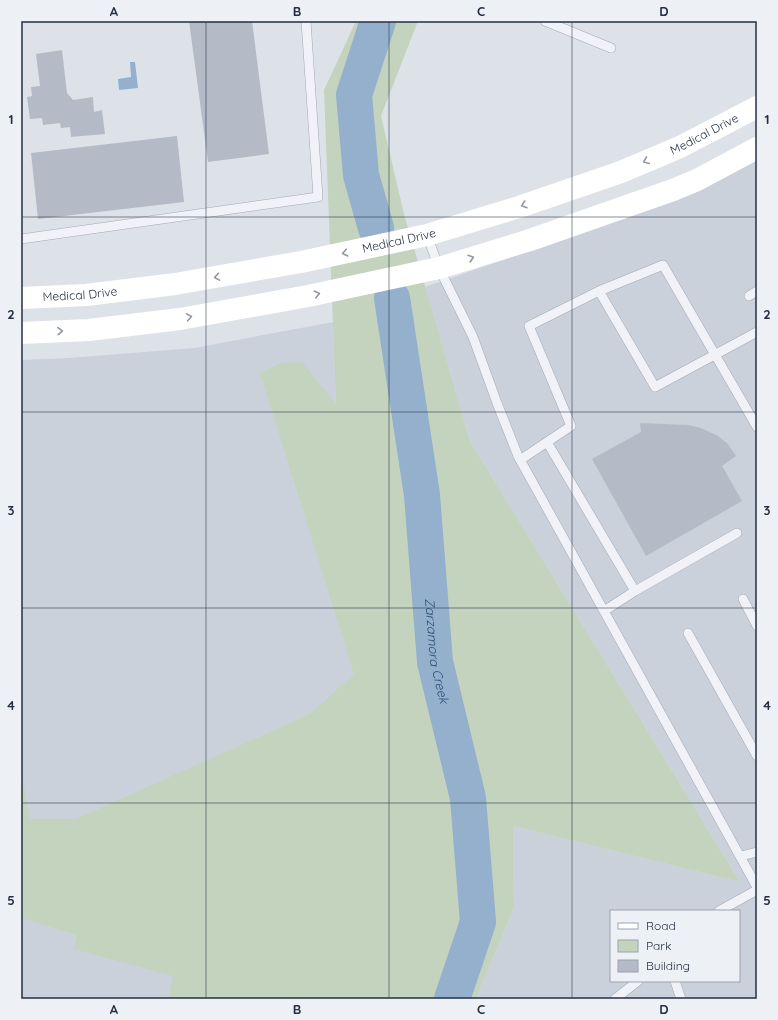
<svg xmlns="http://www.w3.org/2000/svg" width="778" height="1020" font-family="Quicksand,sans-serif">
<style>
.built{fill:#cbd1db;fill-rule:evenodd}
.green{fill:#c3d3bd}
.water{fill:#94b0cd}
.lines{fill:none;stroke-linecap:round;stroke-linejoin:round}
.river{stroke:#94b0cd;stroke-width:36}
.building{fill:#b4bbc6}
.lane-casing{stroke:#a2a9b3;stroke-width:10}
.lane{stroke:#f0f2f7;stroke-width:9}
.secondary{stroke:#fff;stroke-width:22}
.oneway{stroke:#9297a0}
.grid{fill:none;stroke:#252f41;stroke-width:1;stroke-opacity:0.55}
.labels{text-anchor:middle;stroke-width:3.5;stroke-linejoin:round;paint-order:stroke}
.street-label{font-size:12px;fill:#252f41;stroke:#edf1f6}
.water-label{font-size:13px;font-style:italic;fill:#2b4e78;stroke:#edf1f6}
.neatline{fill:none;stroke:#252f41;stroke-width:1.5}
.grid-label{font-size:13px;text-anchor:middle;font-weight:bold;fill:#252f41}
</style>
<rect width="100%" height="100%" fill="#dde2e9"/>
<path class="built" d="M757 156V999H476L514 907 513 826 740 882 470 441 425 287 560 240ZM611 911H739V981H611Z
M333 322 336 404 403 878 345 999H21V360L69 358 194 348Z"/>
<path class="green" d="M356 21H418L381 116 404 214 470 441 740 882 513 826 514 907 476 999H168L173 976 74 949 77 935 21 918V780H23L30 819H76L310 714 354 674 260 373 281 363 302 362 336 404 324 90Z"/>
<path class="water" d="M130 62H135L138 88 119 90 118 79 131 77Z"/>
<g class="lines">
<g class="river">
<path d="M376 228 361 175 354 95 378 21"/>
<path id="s1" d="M392 298 422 495 435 662 468 798 478 922 452 999"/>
</g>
</g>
<path class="building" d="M189 21H252L269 154 208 162Z
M62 50 67 93 73 100 93 97 94 112 102 110 105 134 71 137 70 127 61 128 60 123 43 125 42 118 30 119 27 97 32 96 31 87 40 86 36 54Z
M177 136 184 202 38 219 31 153Z
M640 423 688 425 701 428 718 436 728 444 736 456 722 466 742 501 646 556 592 459 641 432Z"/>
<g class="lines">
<g class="lane-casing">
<path id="lane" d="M545 21 611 48
M427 235 439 268 473 337 497 403 518 456 757 887
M21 239 318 197 306 21
M599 291 663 265 757 427
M749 296 757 291
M547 442 635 591 604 611
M520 460 571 426 529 326 599 291 655 387 757 332
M635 591 737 533
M743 599 757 626
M688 633 757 756
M741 856 757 852
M719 911 757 890
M675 981 681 999
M615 999 638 981"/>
</g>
<use href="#lane" class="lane"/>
<g class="secondary">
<path id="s2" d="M21 298 86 295 175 284 301 262 427 235 519 207 621 172 680 147 757 107"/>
<path d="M21 333 89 330 180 319 308 296 439 268 530 240 673 190 697 180 757 148"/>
</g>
</g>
<defs><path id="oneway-chevron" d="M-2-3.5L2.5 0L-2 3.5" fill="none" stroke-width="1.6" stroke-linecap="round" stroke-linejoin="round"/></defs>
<g class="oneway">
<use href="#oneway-chevron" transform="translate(646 161) rotate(157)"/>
<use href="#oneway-chevron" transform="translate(524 205) rotate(161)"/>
<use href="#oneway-chevron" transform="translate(345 253) rotate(168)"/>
<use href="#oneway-chevron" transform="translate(471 258) rotate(-17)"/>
<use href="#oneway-chevron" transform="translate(217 277) rotate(170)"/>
<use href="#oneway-chevron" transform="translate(317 294) rotate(-12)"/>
<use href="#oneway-chevron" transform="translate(189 317) rotate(-10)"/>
<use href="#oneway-chevron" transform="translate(60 331) rotate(-3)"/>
</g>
<path class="grid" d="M206 21V999M389 21V999M572 21V999M21 217H757M21 412H757M21 608H757M21 803H757"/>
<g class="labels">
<g class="street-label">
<text dy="4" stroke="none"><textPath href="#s2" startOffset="707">Medical Drive</textPath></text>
<text dy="4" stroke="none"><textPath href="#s2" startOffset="383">Medical Drive</textPath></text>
<text dy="4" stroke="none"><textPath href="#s2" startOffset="59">Medical Drive</textPath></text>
</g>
<g class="water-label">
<text dy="5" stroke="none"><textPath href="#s1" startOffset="356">Zarzamora Creek</textPath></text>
</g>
</g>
<rect width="778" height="1020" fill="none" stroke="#edf1f6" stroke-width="44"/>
<rect x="610" y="910" width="130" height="72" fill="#edf1f6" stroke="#9da3ae"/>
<rect x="618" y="923" width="20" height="6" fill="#ffffff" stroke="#9da3ae"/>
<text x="646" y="930" font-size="12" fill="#252f41">Road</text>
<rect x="618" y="940" width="20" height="12" fill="#c3d3bd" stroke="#9da3ae"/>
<text x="646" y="950" font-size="12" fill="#252f41">Park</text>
<rect x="618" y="960" width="20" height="12" fill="#b4bbc6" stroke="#9da3ae"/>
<text x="646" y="970" font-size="12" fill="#252f41">Building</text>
<rect x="22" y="22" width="734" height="976" class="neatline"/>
<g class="grid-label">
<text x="114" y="16">A</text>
<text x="297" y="16">B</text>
<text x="481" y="16">C</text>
<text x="664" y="16">D</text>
<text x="11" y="124">1</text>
<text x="767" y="124">1</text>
<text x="11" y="319">2</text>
<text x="767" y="319">2</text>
<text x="11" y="515">3</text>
<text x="767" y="515">3</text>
<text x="11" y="710">4</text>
<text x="767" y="710">4</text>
<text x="11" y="905">5</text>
<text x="767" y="905">5</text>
<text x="114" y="1014">A</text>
<text x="297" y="1014">B</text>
<text x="481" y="1014">C</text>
<text x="664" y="1014">D</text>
</g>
</svg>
